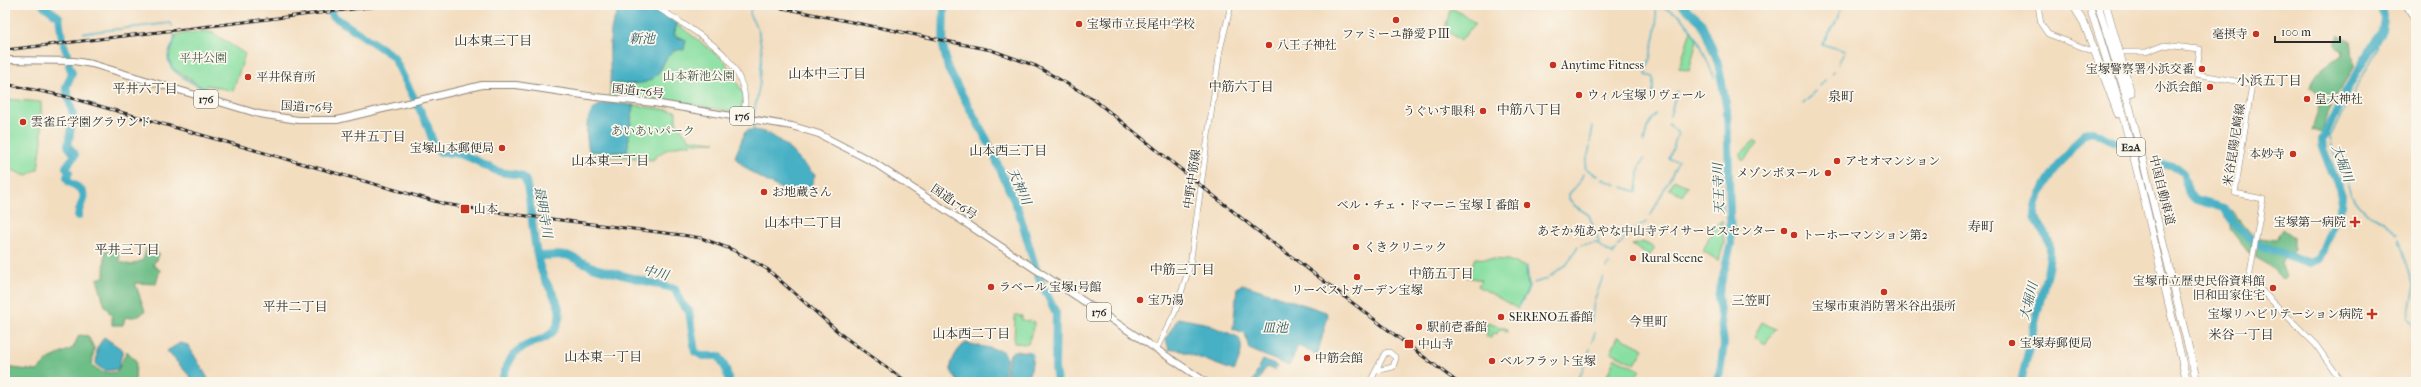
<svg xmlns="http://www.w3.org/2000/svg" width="2421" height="387" font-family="'IM FELL French Canon','Noto Serif JP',serif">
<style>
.green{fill:#88dfa2;stroke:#5a8566}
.forest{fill:#6ebe88;stroke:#4c745a}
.water{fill:#46b0c4;stroke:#386e78}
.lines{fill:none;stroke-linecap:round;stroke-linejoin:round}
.stream{stroke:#46b0c4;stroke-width:1.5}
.river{stroke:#46b0c4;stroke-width:8}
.secondary-casing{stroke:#8f8475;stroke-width:6}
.primary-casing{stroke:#8f8475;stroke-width:7}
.trunk-casing{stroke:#8f8475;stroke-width:8}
.motorway-casing{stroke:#8f8475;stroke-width:8}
.secondary{stroke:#fff;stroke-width:5}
.primary{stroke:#fff;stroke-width:5.5}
.trunk{stroke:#fff;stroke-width:6}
.motorway{stroke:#fff;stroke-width:7}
.rail-casing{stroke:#2b2b2b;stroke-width:3}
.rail{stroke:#fbf7ec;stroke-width:1.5;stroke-dasharray:4.5;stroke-linecap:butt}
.poi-dot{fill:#c8321e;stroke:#fbf7ec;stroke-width:1.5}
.labels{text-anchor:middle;stroke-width:3.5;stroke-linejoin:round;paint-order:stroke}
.shield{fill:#fbf7ec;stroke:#696865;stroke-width:1}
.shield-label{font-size:11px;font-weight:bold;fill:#2b2b2b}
.poi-label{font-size:12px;fill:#2b2b2b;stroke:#fbf7ec;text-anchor:start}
.park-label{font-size:12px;fill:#425849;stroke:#fbf7ec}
.street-label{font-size:12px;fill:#2b2b2b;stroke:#fbf7ec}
.water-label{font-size:13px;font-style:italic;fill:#345a61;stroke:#fbf7ec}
.neighbourhood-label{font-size:13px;fill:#2b2b2b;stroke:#fbf7ec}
</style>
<rect width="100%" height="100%" fill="#fbf7ec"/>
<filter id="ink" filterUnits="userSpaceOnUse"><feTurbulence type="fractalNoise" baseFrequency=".025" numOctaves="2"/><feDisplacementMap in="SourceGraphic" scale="8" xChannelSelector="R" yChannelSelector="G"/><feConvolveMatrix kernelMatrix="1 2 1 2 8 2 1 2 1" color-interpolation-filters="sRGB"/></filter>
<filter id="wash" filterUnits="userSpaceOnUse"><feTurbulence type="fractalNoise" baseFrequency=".012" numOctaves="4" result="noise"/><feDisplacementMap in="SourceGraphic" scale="16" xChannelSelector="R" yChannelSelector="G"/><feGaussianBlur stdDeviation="0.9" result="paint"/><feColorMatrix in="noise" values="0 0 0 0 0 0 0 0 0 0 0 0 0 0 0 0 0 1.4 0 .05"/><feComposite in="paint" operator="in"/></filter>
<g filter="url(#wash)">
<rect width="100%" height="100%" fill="#f3ddbf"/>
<path class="green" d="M1453 9 1463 14 1475 24 1460 41 1445 29 1450 10Z
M677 24 724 60 744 95 741 113 669 101 610 96V84C629 81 649 89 661 69 664 64 666 57 669 52L678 49 686 40 674 35Z
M1691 30 1697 40 1689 71 1679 68Z
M205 31 213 33 245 54 233 91 207 85 205 89 172 68 169 58 176 35Z
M5 99 41 102 42 141 38 169 26 176 5 167Z
M633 105 676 111V122L689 139 716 142C696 143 667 143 653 160L627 157 589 156V151L627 152Z
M1755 140 1758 144 1743 161 1741 159 1740 154Z
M1674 180 1687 186 1683 195 1669 189Z
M1722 220 1724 242 1719 261 1703 251 1713 228Z
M1643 242 1655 248 1649 256 1632 245Z
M1475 258 1508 260 1526 267 1528 288 1518 309 1478 286 1481 280 1467 277Z
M1015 315 1022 316V320L1035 322 1028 344 1014 343Z
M1762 322 1775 329 1765 344 1754 336Z
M1487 323 1508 329 1507 332 1499 329 1497 334 1492 333 1491 338 1486 337 1488 330 1485 329Z
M1618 336 1644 349 1635 364 1611 352Z
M1615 358 1640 370 1632 382H1609L1605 380Z"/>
<path class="forest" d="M2339 35 2351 41 2354 66 2328 110 2322 133 2312 130 2321 100 2315 91 2310 88C2313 71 2327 63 2342 56L2344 50 2335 45Z
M2231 210 2254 237 2252 253 2248 252 2230 229 2231 223 2224 216Z
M2283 229 2294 237V249L2291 253 2286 252 2281 263 2286 277 2283 280 2269 265 2255 257 2259 238 2277 240Z
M147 247 159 255 153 265 160 270 156 284 135 283 145 311 139 316 125 318 123 325H112V316L105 306 97 279 104 277 105 251 118 248 120 262 131 265 143 260Z
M79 335 88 336 94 348 92 366 104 373 117 372 127 351 136 361 135 382H5V367L37 371 49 359 73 348Z"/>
<path class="water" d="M625 5C653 5 655 8 677 24L674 33 676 37 686 40 684 50C664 47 666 68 653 78 640 88 625 81 610 84 612 60 603 21 625 5Z
M609 103 633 105 627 152 589 151C585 132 583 105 609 103Z
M749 130C779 129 795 158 815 175L811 186 801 197C782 190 747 174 735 157L745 132Z
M1242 284 1326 312 1328 316 1317 355 1298 346 1289 366 1249 349 1245 333 1233 329 1237 288Z
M1178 318 1204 323 1238 337C1245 347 1239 361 1234 371L1176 349 1169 350 1166 339Z
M104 337 123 350 118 369 105 371 96 365 97 348Z
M180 343 188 345 210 382H195L167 351Z
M966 343 1003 351 1007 359 1002 382H958C956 378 953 375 951 370 949 363 959 346 966 343Z
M1013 351 1030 352 1033 355 1031 370 1024 382H1004L1010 354Z
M1263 360 1277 366 1275 370 1266 367 1258 382H1252Z"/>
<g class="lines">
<path class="stream" d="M751 5 750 16 758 29 762 52 760 82 753 118
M1620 5 1664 8 1680 15 1699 41 1714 77
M1684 6 1685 5
M83 33 171 23 172 26
M174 34C176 41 172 46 169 52 163 72 192 82 205 90
M1838 64 1845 51 1822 44 1835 24 1842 5
M1832 73 1833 71
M1820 86 1825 80
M1653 102V77L1646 75C1649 56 1662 25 1654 7
M1803 104 1816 91
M1670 116 1677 91
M753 122 754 130
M1668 124 1678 133 1669 159 1678 161
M1644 142 1647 128 1656 114
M1590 143 1593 126
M1590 146 1585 168 1598 176
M2343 172 2333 151 2330 136 2377 50 2378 39
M2345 176C2357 224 2376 205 2396 234
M1602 179 1617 185
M1580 181 1583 174
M1579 183 1569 194V199L1575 206 1589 215 1599 242
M1722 184V196
M1623 187 1637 192 1640 166 1644 159
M1723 203V213
M1651 215 1677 164
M2399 239 2414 286 2408 318 2416 327
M1581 245 1597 243 1607 251 1614 253 1613 255
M1617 247 1628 235 1646 222
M1615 252 1616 250
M1607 268 1609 264
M1549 277 1567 264 1578 246
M1534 283 1547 279
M1518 309 1529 288 1527 266
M1591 322 1594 301 1603 277
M1592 342 1595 332
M1578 382 1590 349"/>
<path class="river" d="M43 5 59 17 62 39
M326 5 333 16 393 56 427 124 435 148 441 153C467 151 475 162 497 171 505 174 515 173 522 176L526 181C533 211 532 250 544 278 552 294 567 309 555 329 547 342 524 342 514 354 508 362 504 373 501 382
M944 5 943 45 948 69 987 140 1019 212 1038 276 1056 313 1055 368 1057 382
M1682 5 1701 22 1708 38 1718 63 1727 109 1731 244 1718 296 1724 344 1720 372 1716 382
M64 45 67 54
M69 65 72 73 66 87 73 115 68 146 75 155 66 167 69 172 67 177 69 182C94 195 80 198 78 216
M2160 163 2178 169 2183 173 2189 194 2196 200 2224 208C2246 247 2271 249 2310 263L2319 259 2341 205 2342 195 2323 150 2322 140 2346 91 2382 30 2384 19 2380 5
M539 256 567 255 595 268 675 289 681 303 689 311 695 352 703 356H719L726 369 729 382
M2021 382 2048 268C2050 257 2052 245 2046 235 2043 230 2038 225 2036 220 2028 197 2071 151 2084 133L2093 131 2115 142"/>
</g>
</g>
<g filter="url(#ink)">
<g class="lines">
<g class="secondary-casing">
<path id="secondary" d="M653 5C670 15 715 43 726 57 739 73 751 97 742 116
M2038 5 2041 24 2048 34 2092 51
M2125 52H2146L2164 45 2200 49 2196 74 2252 84 2235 193 2263 199 2249 278 2316 345 2342 382
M1156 350 1175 312 1190 265 1220 50 1231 5
M1370 382 1385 353 1389 352 1396 358 1393 367 1376 371"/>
</g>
<g class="primary-casing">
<path id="primary" d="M2406 5 2416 22"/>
</g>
<g class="trunk-casing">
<path id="trunk" d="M2411 5 2416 13
M5 60 74 61 92 64 259 114 298 120H337L482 85H516L596 97 654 103 792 126 819 134 873 162 1206 382"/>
</g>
<g class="motorway-casing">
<path id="motorway" d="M2073 5 2084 23 2118 114
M2089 5C2131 128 2157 256 2187 382
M2098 5 2130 108 2197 382
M2106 5 2131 93"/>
</g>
<use href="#secondary" class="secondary"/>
<use href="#primary" class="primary"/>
<use href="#trunk" class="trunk"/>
<use href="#motorway" class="motorway"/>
<g class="rail-casing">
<path id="rail" d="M767 5 991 50 1036 66 1092 98 1255 229 1457 382
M5 50 388 5
M5 84 64 96 445 204 494 212 682 235 701 238 733 250 767 269 843 336 907 382"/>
</g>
<use href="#rail" class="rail"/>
</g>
</g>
<g class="poi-dot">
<circle cx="1396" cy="20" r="4"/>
<circle cx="1079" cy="24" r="4"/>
<circle cx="2256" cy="34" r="4"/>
<circle cx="1269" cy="45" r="4"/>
<circle cx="1553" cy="65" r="4"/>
<circle cx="2202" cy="69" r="4"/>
<circle cx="248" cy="77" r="4"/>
<circle cx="2210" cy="87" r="4"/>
<circle cx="1579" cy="95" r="4"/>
<circle cx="2307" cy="99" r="4"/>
<circle cx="1483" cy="111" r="4"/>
<circle cx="23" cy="122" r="4"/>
<circle cx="502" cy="148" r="4"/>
<circle cx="2293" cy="154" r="4"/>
<circle cx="1837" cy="161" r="4"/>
<circle cx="1828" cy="173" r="4"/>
<circle cx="764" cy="192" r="4"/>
<circle cx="1527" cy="205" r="4"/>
<rect x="460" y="204" width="10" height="10" rx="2"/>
<path d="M2353 216h4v4h4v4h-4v4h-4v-4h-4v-4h4z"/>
<circle cx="1784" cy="231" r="4"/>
<circle cx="1794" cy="235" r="4"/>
<circle cx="1356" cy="247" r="4"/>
<circle cx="1633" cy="258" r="4"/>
<circle cx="1357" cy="277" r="4"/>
<circle cx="991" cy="287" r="4"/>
<circle cx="2273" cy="288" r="4"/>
<circle cx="1884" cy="292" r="4"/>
<circle cx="1140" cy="300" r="4"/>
<path d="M2370 308h4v4h4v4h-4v4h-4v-4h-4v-4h4z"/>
<circle cx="1501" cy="317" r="4"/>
<circle cx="1419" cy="327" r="4"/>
<circle cx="2012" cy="343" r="4"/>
<rect x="1404" y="339" width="10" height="10" rx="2"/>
<circle cx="1307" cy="358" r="4"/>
<circle cx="1492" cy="361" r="4"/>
</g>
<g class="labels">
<g class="shield">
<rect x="194" y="90" width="24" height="18" rx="3"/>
<rect x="730" y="107" width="24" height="18" rx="3"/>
<rect x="2117" y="138" width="28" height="18" rx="3"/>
<rect x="1087" y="303" width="24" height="18" rx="3"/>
</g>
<g class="shield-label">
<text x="206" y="103">176</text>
<text x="742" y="120">176</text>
<text x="2131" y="151">E2A</text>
<text x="1099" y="316">176</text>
</g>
<g class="poi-label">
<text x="1087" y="28">宝塚市立長尾中学校</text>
<text x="1396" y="38" text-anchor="middle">ファミーユ静愛ＰⅢ</text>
<text x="2248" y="38" text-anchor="end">毫摂寺</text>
<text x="1277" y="49">八王子神社</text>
<text x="1561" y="69">Anytime Fitness</text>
<text x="2194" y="73" text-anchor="end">宝塚警察署小浜交番</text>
<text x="256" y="81">平井保育所</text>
<text x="2202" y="91" text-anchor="end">小浜会館</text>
<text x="1587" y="99">ウィル宝塚リヴェール</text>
<text x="2315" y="103">皇大神社</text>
<text x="1475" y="115" text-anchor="end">うぐいす眼科</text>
<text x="31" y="126">雲雀丘学園グラウンド</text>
<text x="494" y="152" text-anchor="end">宝塚山本郵便局</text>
<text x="2285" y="158" text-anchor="end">本妙寺</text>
<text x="1845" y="165">アセオマンション</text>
<text x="1820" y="177" text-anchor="end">メゾンボヌール</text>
<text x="772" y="196">お地蔵さん</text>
<text x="1519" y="209" text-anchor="end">ベル・チェ・ドマーニ 宝塚Ⅰ番館</text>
<text x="474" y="213">山本</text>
<text x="2346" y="226" text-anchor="end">宝塚第一病院</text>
<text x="1776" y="235" text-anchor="end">あそか苑あやな中山寺デイサービスセンター</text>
<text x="1802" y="239">トーホーマンション第2</text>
<text x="1364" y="251">くきクリニック</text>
<text x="1641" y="262">Rural Scene</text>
<text x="2265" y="285" text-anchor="end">宝塚市立歴史民俗資料館<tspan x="2265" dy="14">旧和田家住宅</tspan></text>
<text x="999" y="291">ラベール 宝塚1号館</text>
<text x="1357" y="294" text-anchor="middle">リーベストガーデン宝塚</text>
<text x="1148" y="304">宝乃湯</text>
<text x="1884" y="310" text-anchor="middle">宝塚市東消防署米谷出張所</text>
<text x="2363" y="318" text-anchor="end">宝塚リハビリテーション病院</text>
<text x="1509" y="321">SERENO五番館</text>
<text x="1427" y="331">駅前壱番館</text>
<text x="2020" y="347">宝塚寿郵便局</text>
<text x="1418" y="348">中山寺</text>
<text x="1315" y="362">中筋会館</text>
<text x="1500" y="365">ベルフラット宝塚</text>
</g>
<g class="park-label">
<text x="203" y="62">平井公園</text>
<text x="699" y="80">山本新池公園</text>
<text x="653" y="135">あいあいパーク</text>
</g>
<g class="street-label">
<text transform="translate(638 91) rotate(6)" y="4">国道176号</text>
<text transform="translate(307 107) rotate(3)" y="4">国道176号</text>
<text transform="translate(2234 145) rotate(-81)" y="4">米谷昆陽尼崎線</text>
<text transform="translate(1192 179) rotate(-82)" y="4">中野中筋線</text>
<text transform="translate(2162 190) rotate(76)" y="4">中国自動車道</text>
<text transform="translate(954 202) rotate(34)" y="4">国道176号</text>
</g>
<g class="water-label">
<text x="642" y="43">新池</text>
<text transform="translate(2343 163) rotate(70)" y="5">大堀川</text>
<text transform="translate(1020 186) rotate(66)" y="5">天神川</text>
<text transform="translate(1718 189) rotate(-92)" y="5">天王寺川</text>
<text transform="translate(544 212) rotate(80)" y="5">最明寺川</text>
<text transform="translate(656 272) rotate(15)" y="5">中川</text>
<text transform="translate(2028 301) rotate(-76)" y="5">大堀川</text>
<text x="1275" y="332">皿池</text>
</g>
<g class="neighbourhood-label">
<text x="493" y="45">山本東三丁目</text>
<text x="827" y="78">山本中三丁目</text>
<text x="2269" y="85">小浜五丁目</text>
<text x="1241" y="91">中筋六丁目</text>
<text x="145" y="93">平井六丁目</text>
<text x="1841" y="101">泉町</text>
<text x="1529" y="114">中筋八丁目</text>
<text x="373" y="141">平井五丁目</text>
<text x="1008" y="155">山本西三丁目</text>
<text x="610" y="165">山本東二丁目</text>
<text x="803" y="227">山本中二丁目</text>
<text x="1981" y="231">寿町</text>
<text x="127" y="254">平井三丁目</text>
<text x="1182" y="274">中筋三丁目</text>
<text x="1441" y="278">中筋五丁目</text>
<text x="1751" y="305">三笠町</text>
<text x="295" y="311">平井二丁目</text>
<text x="1648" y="326">今里町</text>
<text x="971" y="338">山本西二丁目</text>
<text x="2241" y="339">米谷一丁目</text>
<text x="603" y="361">山本東一丁目</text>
</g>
</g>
<rect width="2421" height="387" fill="none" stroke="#fbf7ec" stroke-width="20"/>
<path d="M2275 36v6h65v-6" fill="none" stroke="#2b2b2b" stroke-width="2"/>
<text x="2281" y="36" font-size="12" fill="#2b2b2b" stroke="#fbf7ec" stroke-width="3" paint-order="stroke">100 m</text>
</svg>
